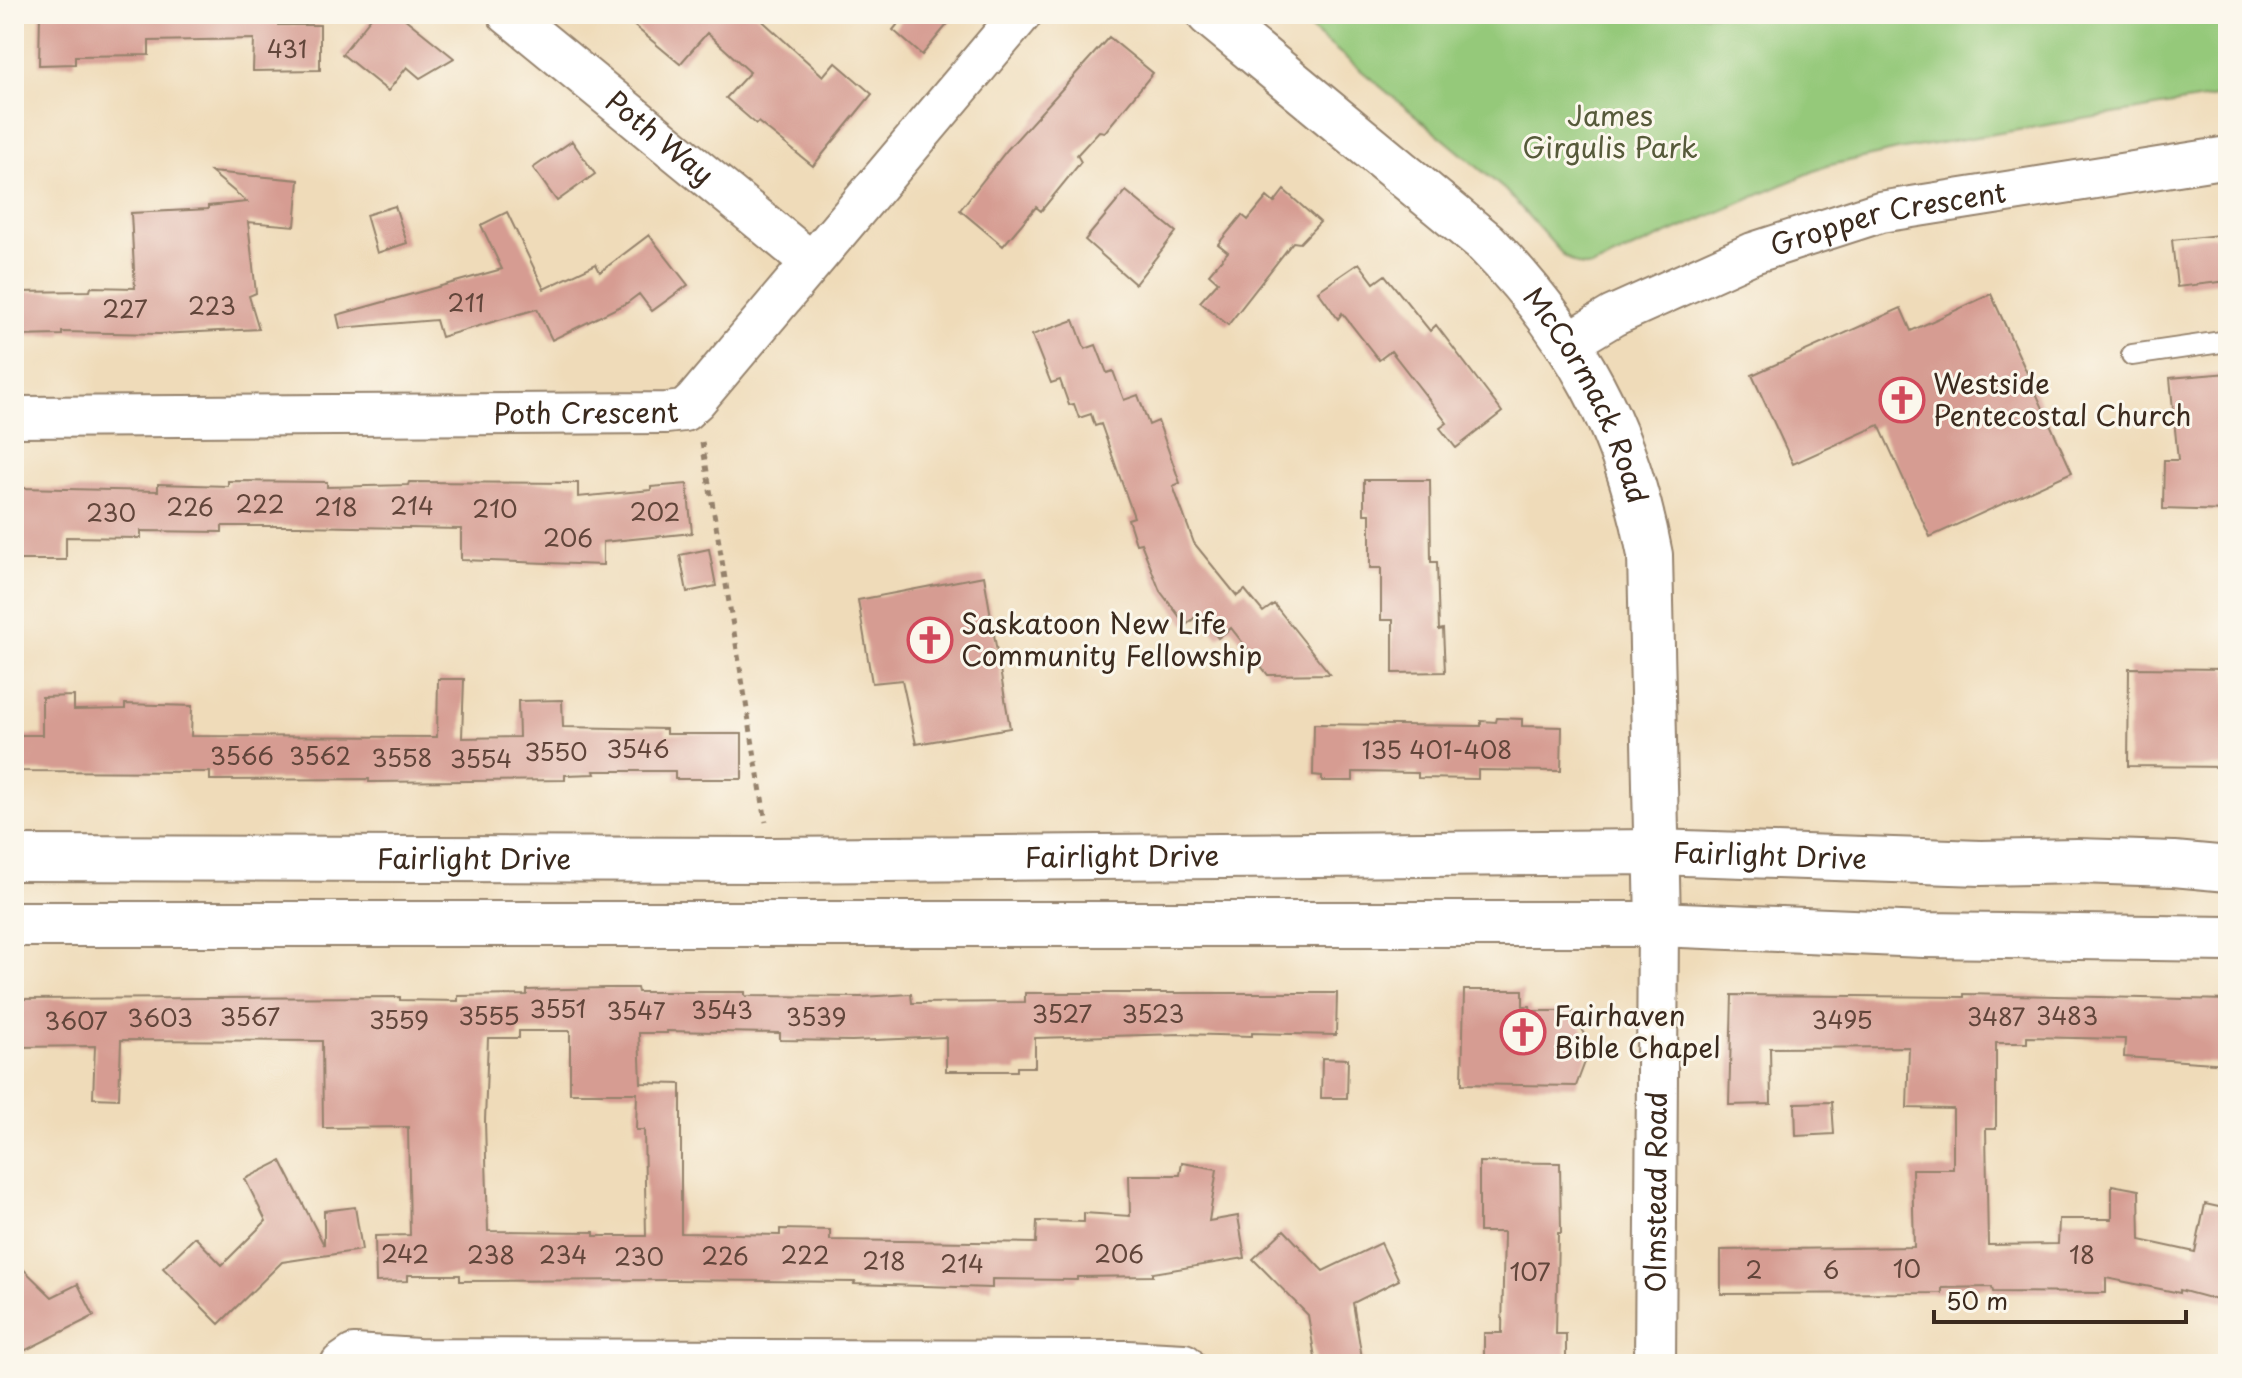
<svg xmlns="http://www.w3.org/2000/svg" width="2242" height="1378" font-family="'Playpen Sans',sans-serif">
<style>
.green{fill:#95c97a;stroke:#687a4c;stroke-width:2}
.building{fill:#d69c92;fill-rule:evenodd}
.lines{fill:none;stroke-linecap:round;stroke-linejoin:round}
.lane-casing{stroke:#95826c;stroke-width:24}
.street-casing{stroke:#95826c;stroke-width:44}
.secondary-casing{stroke:#95826c;stroke-width:48}
.path{stroke:#95826c;stroke-width:5;stroke-dasharray:6 6;stroke-linecap:butt}
.lane{stroke:#fff;stroke-width:20}
.street{stroke:#fff;stroke-width:40}
.secondary{stroke:#fff;stroke-width:44}
.labels{text-anchor:middle;stroke-width:6;stroke-linejoin:round;paint-order:stroke}
.number-label{font-size:24px;fill:#62463b}
.park-label{font-size:28px;fill:#565a3a;stroke:#fbf7ec}
.street-label{font-size:28px;fill:#3b2a1e;stroke:#fbf7ec}
.poi-label{font-size:28px;fill:#3b2a1e;stroke:#fbf7ec;text-anchor:start}
</style>
<rect width="100%" height="100%" fill="#fbf7ec"/>
<filter id="ink" filterUnits="userSpaceOnUse"><feTurbulence type="fractalNoise" baseFrequency=".0125" numOctaves="2"/><feDisplacementMap in="SourceGraphic" scale="16" xChannelSelector="R" yChannelSelector="G"/><feConvolveMatrix kernelMatrix="1 2 1 2 8 2 1 2 1" color-interpolation-filters="sRGB"/></filter>
<filter id="wash" filterUnits="userSpaceOnUse"><feTurbulence type="fractalNoise" baseFrequency=".006" numOctaves="4" result="noise"/><feDisplacementMap in="SourceGraphic" scale="32" xChannelSelector="R" yChannelSelector="G"/><feGaussianBlur stdDeviation="1.8" result="paint"/><feColorMatrix in="noise" values="0 0 0 0 0 0 0 0 0 0 0 0 0 0 0 0 0 1.4 0 .05"/><feComposite in="paint" operator="in"/></filter>
<g filter="url(#wash)">
<rect width="100%" height="100%" fill="#efdbb9"/>
<path class="green" d="M1293 14H2228V95L1898 150 1826 166 1591 267 1578 265 1564 256 1505 190Z"/>
<g id="blocks">
<path class="building" d="M40 14H278V25H320V70L253 71 254 39 149 41V55L75 56V64L39 65Z
M374 14H399L454 58 420 78 407 67 388 91 342 54Z
M620 14H755L823 76 835 62 872 94 813 166 758 122 756 124 726 98 750 72 707 33 680 64Z
M906 14H956L922 55 893 30Z
M1109 37 1153 73 1105 132 1099 131 1077 155 1081 162 1041 211 1036 207 1003 246 960 210 1007 150Z
M572 141 595 174 557 201 533 168Z
M211 172 299 180 295 226 248 222 256 293 249 296 259 329 159 334 62 332V335L14 336V292L90 291 91 287 135 288 131 213 208 209V206L247 202Z
M1284 190 1320 222 1300 243 1293 242 1228 325 1200 302 1218 282 1209 274 1228 252 1218 244 1242 215 1248 220 1267 197 1274 203Z
M1126 191 1176 232 1135 284 1085 240Z
M395 206 407 243 377 253 366 215Z
M507 212 544 289 596 264 600 272 649 235 688 285 652 311 639 294 627 303 552 340 537 309 441 337 436 320 340 328 337 315 502 269 481 225Z
M2228 234V281L2177 287 2172 240Z
M1359 263 1374 283 1385 275 1430 331 1436 325 1502 412 1456 448 1440 428 1447 423 1391 351 1379 360 1342 313 1338 319 1318 291Z
M1991 294 2072 472 1930 537 1879 425 1793 464 1752 375 1901 308 1911 331Z
M1074 320 1085 349 1096 345 1107 373 1113 371 1124 400 1138 395 1149 425 1158 421 1180 483 1173 486 1194 543 1237 596 1245 590 1263 612 1274 604 1330 674 1268 675 1231 628 1218 638 1199 614 1186 625 1160 591 1141 543 1136 544 1128 519 1134 517 1101 424 1095 426 1091 414 1079 418 1074 404 1069 405 1060 380 1051 383 1032 335Z
M2228 373V511L2163 509 2164 460H2178L2170 378Z
M1364 480H1430L1431 562H1437L1439 630 1443 629 1445 672 1393 673V620H1381V568H1370V514H1364Z
M228 481 327 482V487L408 485 409 482 578 483V497L651 490V487L687 484 692 533 603 542V565L461 560V529L300 526H222V532L141 531V538L66 537V560H14V509H20V488L158 491V484L228 486Z
M709 549 716 586 687 592 680 555Z
M984 576 1010 728 916 744 902 680 872 683 858 600Z
M2129 668 2228 669V767L2128 766Z
M438 679H464L462 738 519 737 518 701 562 700 563 727 666 729V734H742V779H675V771H594L595 774 565 775V780L369 782V779L210 780V772L14 771V735H42V697L74 696V710L125 709V704L192 706 191 736 437 737Z
M1497 718 1522 719V726L1562 727 1561 771 1478 770V779L1418 778V773L1353 772V781H1322V776L1313 775 1314 724 1481 726V721L1496 722Z
M606 988H637L638 992H745V996L861 997 911 994 912 1003 1025 1002V993H1337L1336 1035 1252 1033V1036L1182 1034 1035 1038V1067H1017V1071H946V1037L852 1041 780 1040V1033L667 1031V1033H639L641 1083 681 1084V1233L780 1235V1229L830 1230V1240L1036 1243 1037 1221 1084 1222V1213L1130 1216 1129 1175H1180L1182 1163 1217 1169 1209 1221 1238 1216 1245 1258 1153 1273V1276L1077 1277V1280L992 1279V1288L854 1284 855 1282 670 1280 460 1281V1275H408V1281L376 1282 375 1236 410 1235 408 1127 323 1128 322 1041 121 1040 119 1099 93 1098 95 1046 14 1047V999L400 997V1000L458 1001V996L527 995V990ZM519 1031H570V1093H637L636 1130H644L646 1236H594V1232L488 1231 485 1121 488 1038H519Z
M1464 990H1523V1006H1530L1531 1011H1573L1591 1046 1576 1086 1462 1084Z
M1964 994 2228 1000V1064L2124 1057 2125 1039 2027 1037V1043H1996V1129H1986L1988 1245 2058 1244 2059 1219H2112V1185L2139 1190 2140 1240 2195 1252 2205 1204 2228 1209V1303L2180 1290V1293L2106 1278V1293L1993 1292 1992 1287 1942 1288V1293L1721 1294V1250L1914 1247 1912 1169H1953V1109L1907 1108 1909 1047 1770 1048 1771 1104 1729 1105 1732 995 1964 997Z
M1322 1058 1348 1059 1347 1098H1321Z
M1832 1102 1834 1134 1796 1136 1795 1103Z
M281 1161 324 1245V1211L355 1207 362 1250 282 1262 219 1324 163 1268 195 1237 222 1265 266 1221 245 1179Z
M1479 1162 1560 1163 1561 1233H1558L1556 1334H1566V1364H1484V1333H1502L1504 1232H1479Z
M1284 1230 1323 1271 1381 1243 1399 1280 1353 1303 1363 1364H1316L1308 1315 1253 1259Z
M14 1260 52 1297 78 1284 94 1316 14 1356Z"/>
</g>
</g>
<g filter="url(#ink)">
<use href="#blocks" fill-opacity="0" stroke="#95826c" stroke-width="2"/>
<g class="lines">
<g class="lane-casing">
<path id="lane" d="M2132 355 2228 341"/>
</g>
<g class="street-casing">
<g id="street">
<path id="s1" d="M508 14 811 262"/>
<path id="s2" d="M1568 343 1613 316 1753 253 1880 212 2228 157"/>
<path id="s3" d="M14 417 666 413 684 411 695 401 1021 14"/>
<path d="M341 1364 354 1355 418 1359 1127 1361 1184 1364"/>
<path id="s4" d="M1655 1364 1658 924"/>
</g>
</g>
<g class="secondary-casing">
<g id="secondary">
<path id="s5" d="M1209 14 1486 243C1575 334 1627 430 1650 555L1658 924"/>
<path id="s6" d="M14 858 772 860 1655 852 1981 863 2077 861 2174 864 2228 869"/>
<path d="M14 924H1658L1924 935 2228 939"/>
</g>
</g>
<path class="path" d="M702 442 766 822"/>
<use href="#lane" class="lane"/>
<use href="#street" class="street"/>
<use href="#secondary" class="secondary"/>
</g>
</g>
<defs>
<g id="church-ring" transform="scale(2.3)"><circle r="9.5" fill="#fbf7ec" stroke="#d1495b" stroke-width="1.5"/><path d="M-1.2-6h2.4v3.5h3.3v2.4h-3.3V6h-2.4V-.1h-3.3v-2.4h3.3Z" fill="#d1495b"/></g>
</defs>
<g fill-rule="evenodd">
<use href="#church-ring" x="1902" y="400"/>
<use href="#church-ring" x="930" y="640"/>
<use href="#church-ring" x="1523" y="1032"/>
</g>
<g class="labels">
<g class="number-label">
<text x="287" y="58">431</text>
<text x="466" y="312">211</text>
<text x="212" y="315">223</text>
<text x="125" y="318">227</text>
<text x="260" y="513">222</text>
<text x="412" y="515">214</text>
<text x="190" y="516">226</text>
<text x="336" y="516">218</text>
<text x="495" y="518">210</text>
<text x="655" y="521">202</text>
<text x="111" y="522">230</text>
<text x="568" y="547">206</text>
<text x="638" y="758">3546</text>
<text x="1437" y="759">135 401-408</text>
<text x="556" y="761">3550</text>
<text x="242" y="765">3566</text>
<text x="320" y="765">3562</text>
<text x="402" y="767">3558</text>
<text x="481" y="768">3554</text>
<text x="558" y="1018">3551</text>
<text x="722" y="1019">3543</text>
<text x="636" y="1020">3547</text>
<text x="1062" y="1023">3527</text>
<text x="1153" y="1023">3523</text>
<text x="489" y="1025">3555</text>
<text x="2067" y="1025">3483</text>
<text x="250" y="1026">3567</text>
<text x="816" y="1026">3539</text>
<text x="1996" y="1026">3487</text>
<text x="160" y="1027">3603</text>
<text x="399" y="1029">3559</text>
<text x="1842" y="1029">3495</text>
<text x="76" y="1030">3607</text>
<text x="405" y="1263">242</text>
<text x="1119" y="1263">206</text>
<text x="491" y="1264">238</text>
<text x="563" y="1264">234</text>
<text x="805" y="1264">222</text>
<text x="2082" y="1264">18</text>
<text x="725" y="1265">226</text>
<text x="639" y="1266">230</text>
<text x="884" y="1270">218</text>
<text x="962" y="1273">214</text>
<text x="1907" y="1278">10</text>
<text x="1754" y="1279">2</text>
<text x="1831" y="1279">6</text>
<text x="1530" y="1281">107</text>
</g>
<g class="park-label">
<text x="1610" y="126">James<tspan x="1610" dy="32">Girgulis Park</tspan></text>
</g>
<g class="street-label">
<text dy="10" stroke="none"><textPath href="#s1" startOffset="196">Poth Way</textPath></text>
<text dy="10" stroke="none"><textPath href="#s2" startOffset="346">Gropper Crescent</textPath></text>
<text dy="10" stroke="none"><textPath href="#s5" startOffset="544">McCormack Road</textPath></text>
<text dy="10" stroke="none"><textPath href="#s3" startOffset="572">Poth Crescent</textPath></text>
<text dy="10" stroke="none"><textPath href="#s6" startOffset="1756">Fairlight Drive</textPath></text>
<text dy="10" stroke="none"><textPath href="#s6" startOffset="1108">Fairlight Drive</textPath></text>
<text dy="10" stroke="none"><textPath href="#s6" startOffset="460">Fairlight Drive</textPath></text>
<text dy="10" stroke="none"><textPath href="#s4" startOffset="172">Olmstead Road</textPath></text>
</g>
<g class="poi-label">
<text x="1933" y="394">Westside<tspan x="1933" dy="32">Pentecostal Church</tspan></text>
<text x="961" y="634">Saskatoon New Life<tspan x="961" dy="32">Community Fellowship</tspan></text>
<text x="1554" y="1026">Fairhaven<tspan x="1554" dy="32">Bible Chapel</tspan></text>
</g>
</g>
<rect width="2242" height="1378" fill="none" stroke="#fbf7ec" stroke-width="48"/>
<path d="M1934 1310v12h252v-12" fill="none" stroke="#3b2a1e" stroke-width="4"/>
<text x="1946" y="1310" font-size="24" fill="#3b2a1e" stroke="#fbf7ec" stroke-width="6" paint-order="stroke">50 m</text>
</svg>
